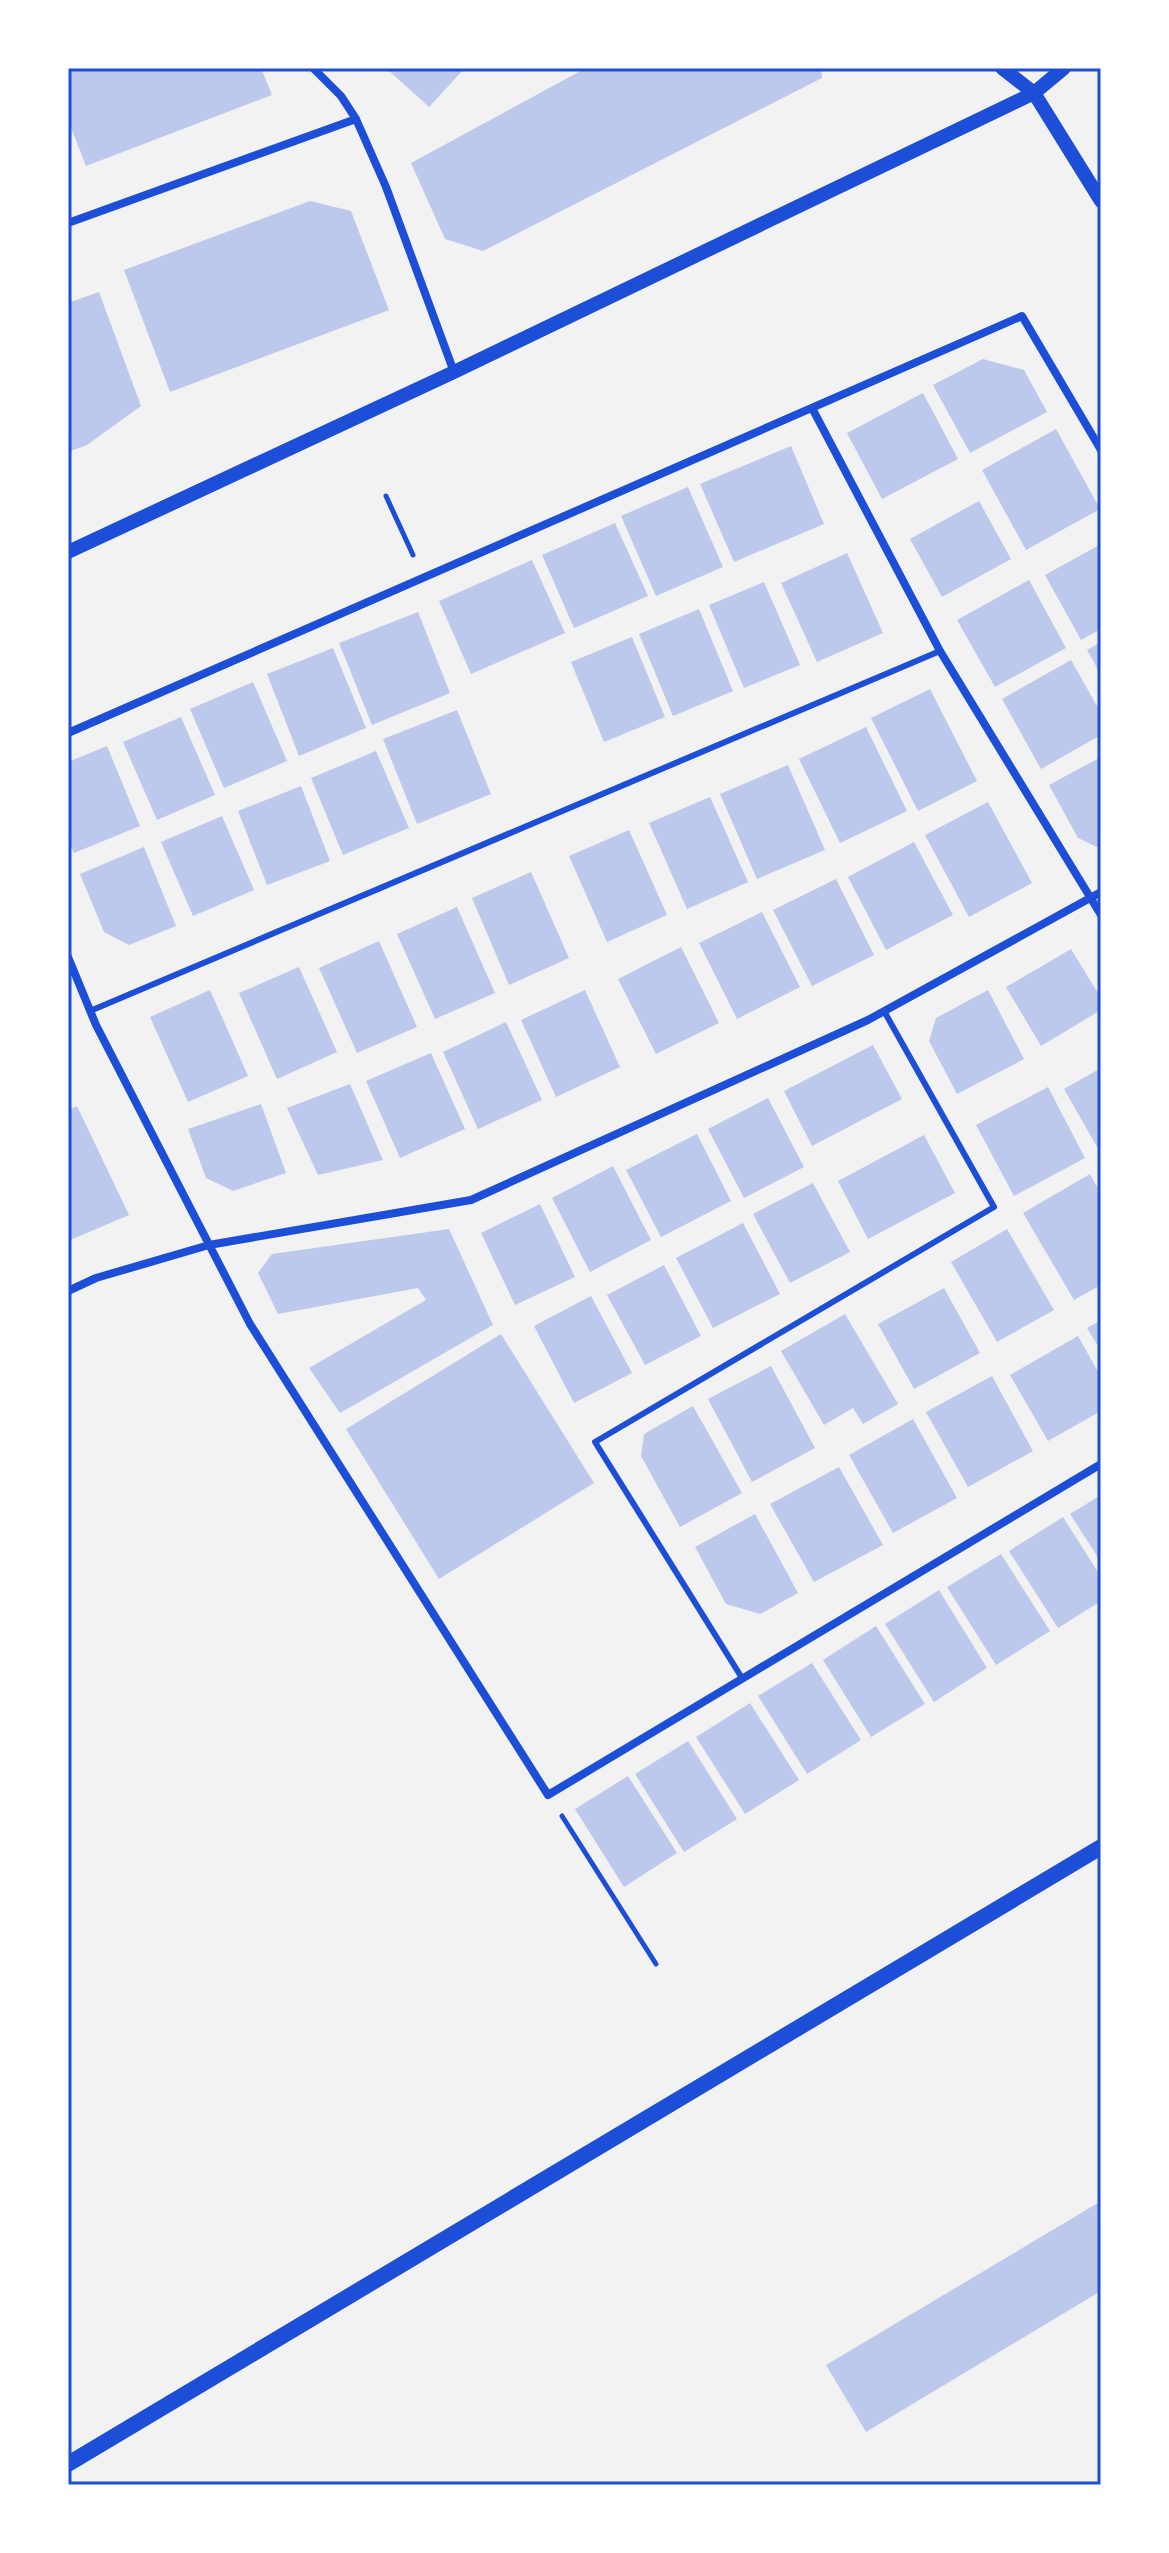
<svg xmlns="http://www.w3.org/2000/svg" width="1169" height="2553" font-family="'Varela Round',sans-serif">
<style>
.building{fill:#bdc9ec}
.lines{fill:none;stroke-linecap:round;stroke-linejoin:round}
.path{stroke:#1d4ed8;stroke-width:5}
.service{stroke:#1d4ed8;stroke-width:6}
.minor{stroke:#1d4ed8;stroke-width:8}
.tertiary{stroke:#1d4ed8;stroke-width:14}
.secondary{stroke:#1d4ed8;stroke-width:16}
.neatline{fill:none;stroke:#1d4ed8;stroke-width:3}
</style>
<rect width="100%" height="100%" fill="#f2f2f2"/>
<path class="building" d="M68 68H261L272 95 86 166 68 120Z
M386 68H465L429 107Z
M586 68H821L822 78 483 251 445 239 411 163Z
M310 201 351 211 389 310 170 392 124 270Z
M99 292 141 406 87 445 68 452V303Z
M983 359 1024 370 1047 412 970 453 933 385Z
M923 393 958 459 882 499 847 433Z
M1056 429 1100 509 1026 550 982 470Z
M791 446 824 524 734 562 700 484Z
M688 487 723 567 656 596 621 516Z
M979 501 1011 559 942 597 910 539Z
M615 523 648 596 574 628 542 555Z
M1101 544V629L1081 640 1045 575Z
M847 553 883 633 817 662 781 583Z
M532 560 565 633 471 674 439 601Z
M1029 580 1066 648 995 687 957 620Z
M764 582 800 665 744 688 709 605Z
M699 609 733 691 673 716 639 634Z
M418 612 450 693 372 725 339 643Z
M632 637 665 717 604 742 571 662Z
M1101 642V675L1087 650Z
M333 648 366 728 299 756 267 674Z
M1071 660 1101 713V735L1041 769 1002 699Z
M253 682 287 761 224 788 190 709Z
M930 689 977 781 918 811 871 718Z
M457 710 491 794 417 824 383 739Z
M181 717 215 795 157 820 123 742Z
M866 727 907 811 840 843 799 759Z
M107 746 140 826 74 853 68 840V762Z
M376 751 409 828 343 855 311 778Z
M1101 757V849L1078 838 1049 785Z
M788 765 825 850 757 879 720 794Z
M301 786 330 861 267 885 238 811Z
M710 797 748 882 687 909 649 823Z
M988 802 1032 883 969 917 925 835Z
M222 816 254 890 193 916 161 842Z
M629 830 667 915 607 942 569 856Z
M914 842 953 915 886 950 848 877Z
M144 847 176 926 129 945 104 932 80 874Z
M531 872 569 958 509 985 472 898Z
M836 879 874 955 812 986 773 910Z
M457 907 495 993 435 1019 397 934Z
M762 912 800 987 737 1019 699 943Z
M379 941 417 1027 357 1053 319 968Z
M681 947 719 1023 656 1054 618 979Z
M1071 949 1101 998V1010L1041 1046 1006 987Z
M299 967 337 1052 277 1079 239 993Z
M210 990 248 1076 188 1102 150 1017Z
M585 990 620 1067 556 1097 521 1020Z
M988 990 1024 1059 957 1094 929 1041 936 1018Z
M506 1022 542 1100 478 1129 443 1052Z
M873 1045 902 1099 812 1146 784 1091Z
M431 1053 465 1129 400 1158 366 1081Z
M1101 1068V1154L1064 1089Z
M350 1084 383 1160 318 1175 287 1108Z
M1048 1087 1085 1158 1014 1196 976 1125Z
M768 1098 804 1167 744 1198 708 1129Z
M261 1104 286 1173 233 1191 206 1178 188 1129Z
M77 1106 129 1215 68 1241V1110Z
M697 1134 731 1201 661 1237 626 1170Z
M924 1135 955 1193 868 1239 838 1181Z
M613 1166 651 1240 590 1272 552 1198Z
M1090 1174 1101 1194V1285L1074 1300 1023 1213Z
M813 1183 850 1252 790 1283 753 1214Z
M540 1204 575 1277 515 1305 481 1233Z
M743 1223 780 1294 713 1328 676 1258Z
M449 1229 493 1325 340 1413 309 1368 426 1300 418 1288 278 1314 258 1273 272 1254Z
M1007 1229 1054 1310 997 1342 951 1262Z
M664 1265 701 1336 645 1365 607 1295Z
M944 1288 980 1353 914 1389 878 1324Z
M591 1296 632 1373 574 1403 534 1326Z
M845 1314 898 1404 863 1424 853 1408 824 1425 781 1351Z
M1101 1320V1351L1087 1328Z
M501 1334 594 1483 439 1579 346 1429Z
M1078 1336 1101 1377V1411L1048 1441 1010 1375Z
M771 1366 815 1448 752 1482 708 1399Z
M992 1376 1033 1451 968 1487 926 1412Z
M693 1406 742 1493 680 1527 641 1456 644 1434Z
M913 1419 957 1498 893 1533 849 1455Z
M839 1467 883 1545 814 1582 770 1504Z
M1101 1495V1562L1070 1514Z
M755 1514 798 1593 760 1614 726 1604 695 1547Z
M1063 1517 1101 1577V1601L1058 1628 1009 1551Z
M1001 1554 1050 1631 996 1665 947 1587Z
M939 1590 987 1668 934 1702 885 1624Z
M876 1626 925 1704 871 1737 823 1660Z
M812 1663 861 1740 807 1774 758 1696Z
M750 1703 799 1780 745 1814 696 1737Z
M688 1741 737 1819 684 1852 635 1774Z
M628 1776 677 1853 624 1887 575 1809Z
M1098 2203 1101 2208V2291L866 2432 826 2365Z"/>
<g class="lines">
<path class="path" d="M386 496 413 555
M562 1816 656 1964"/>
<path class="service" d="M90 1011 940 651
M742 1678 595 1442 994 1207 884 1011"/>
<path class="minor" d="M313 68 341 96 356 119 386 187 454 372
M68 223 356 119
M812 408 940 651 1101 915
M68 733 1022 316 1101 450
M68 957 96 1025 250 1324 548 1795 1101 1464
M68 1291 96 1278 209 1245 471 1200 868 1020 1101 892"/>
<path class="tertiary" d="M1002 68 1034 93 1101 201
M68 552 454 372 1034 93 1064 68"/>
<path class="secondary" d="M68 2464 1101 1847"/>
</g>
<rect width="1169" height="2553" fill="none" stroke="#ffffff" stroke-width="140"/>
<rect x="70" y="70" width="1029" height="2413" class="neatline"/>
</svg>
